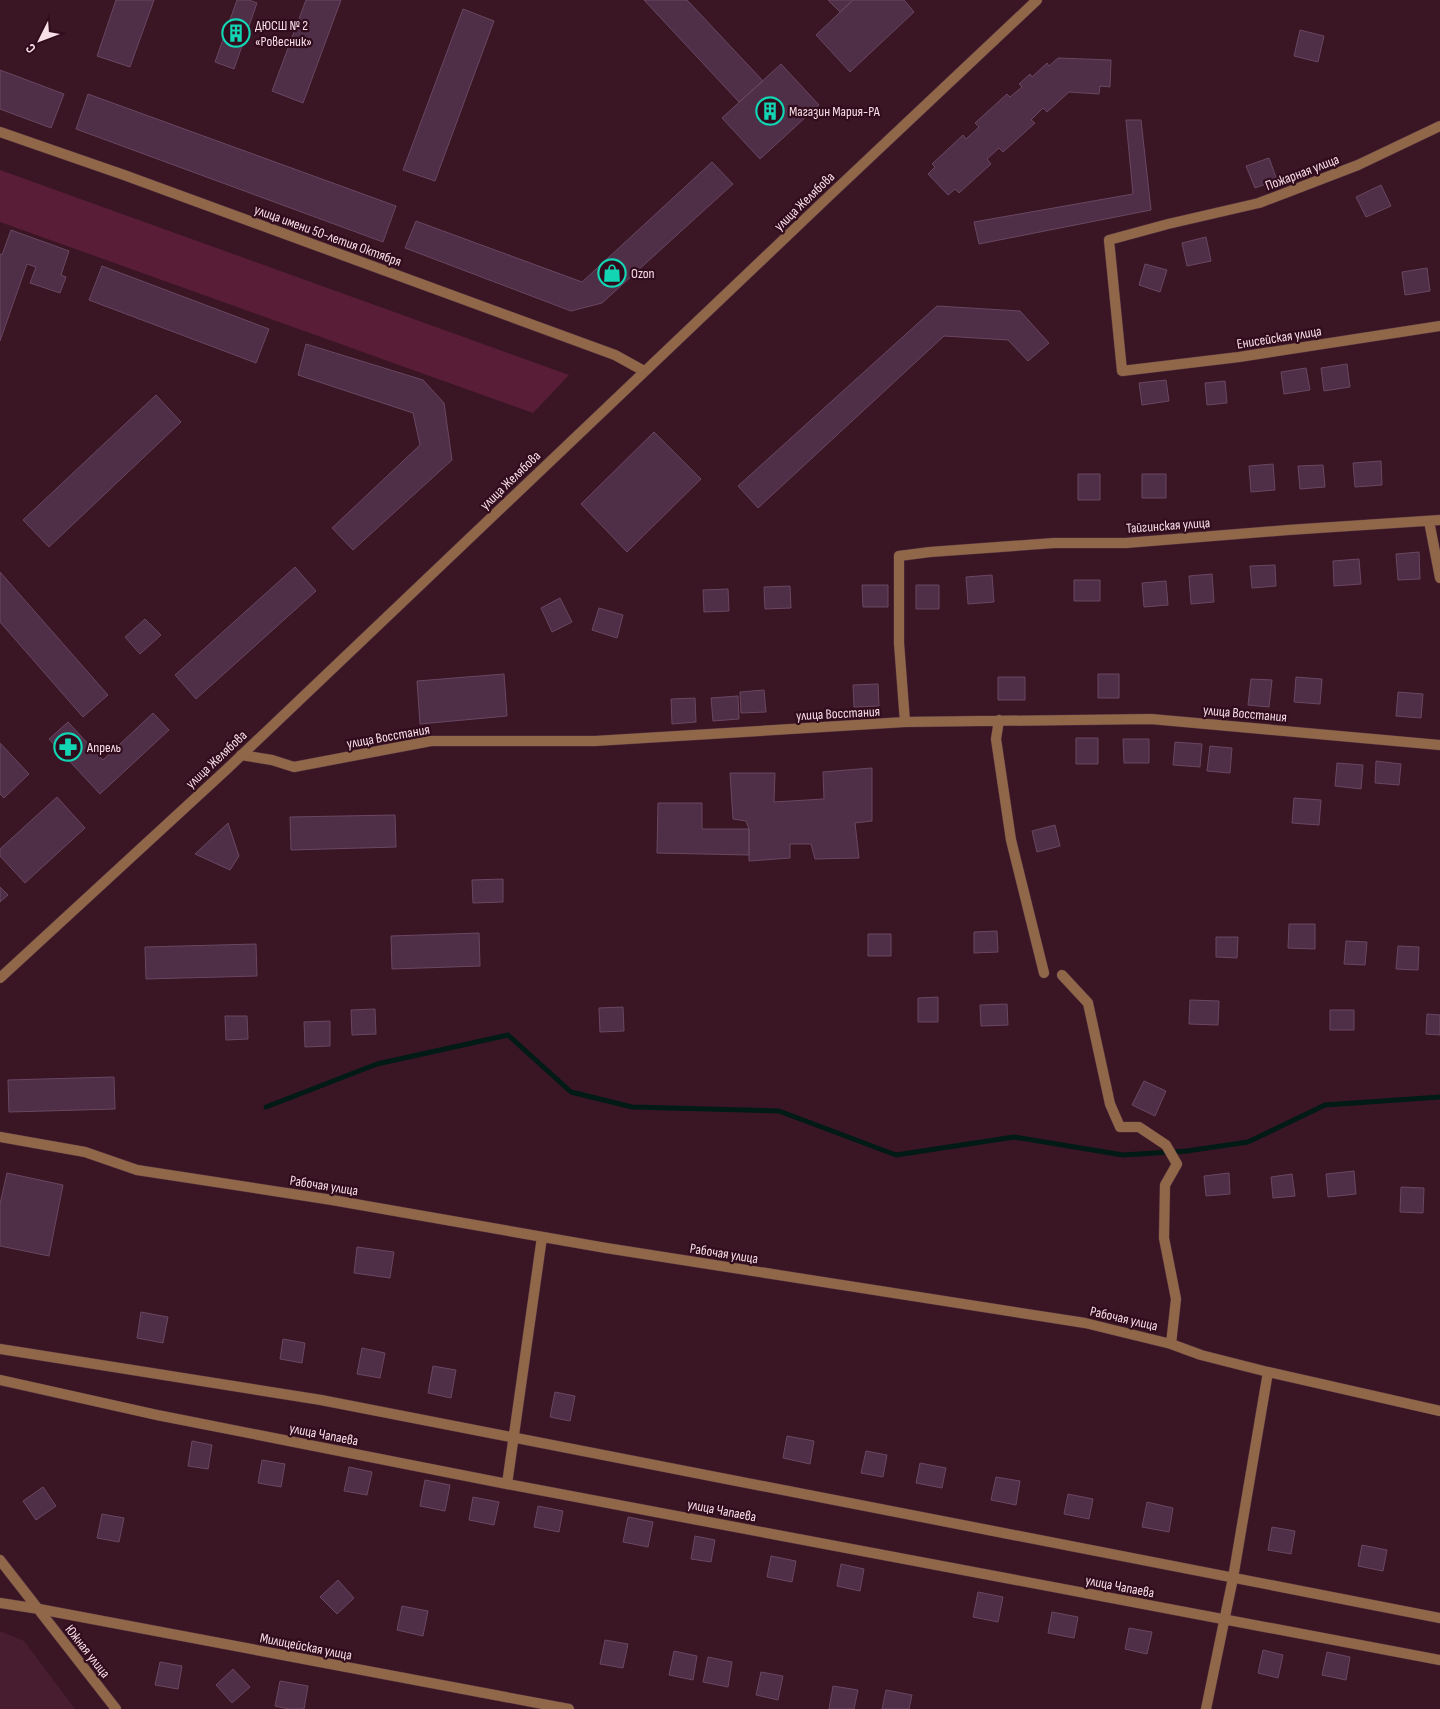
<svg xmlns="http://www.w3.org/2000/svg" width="1440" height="1709" font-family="'Sofia Sans Condensed',sans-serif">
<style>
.built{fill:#481d2f}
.green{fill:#5a1d38}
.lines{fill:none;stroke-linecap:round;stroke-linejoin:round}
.stream{stroke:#001b15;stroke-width:5}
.building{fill:#4f2e47;stroke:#694761}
.minor-casing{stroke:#553240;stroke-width:11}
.tertiary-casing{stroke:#553240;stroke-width:11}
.minor{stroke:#916749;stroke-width:10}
.tertiary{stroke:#916749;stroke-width:10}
.labels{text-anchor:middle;stroke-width:4.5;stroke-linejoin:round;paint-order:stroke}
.poi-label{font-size:14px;fill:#f8dee7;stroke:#300c1c;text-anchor:start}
.street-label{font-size:14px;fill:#f8dee7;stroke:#300c1c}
</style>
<rect width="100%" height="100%" fill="#3a1625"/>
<path class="built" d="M0 1631 24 1641 75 1709H0Z"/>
<path class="green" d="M0 170 569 375 533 413 0 222Z"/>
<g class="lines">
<path class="stream" d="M266 1107 377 1064 508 1035 571 1092 632 1107 779 1111 896 1155 1014 1137 1123 1155 1187 1151 1248 1142 1325 1105 1440 1097"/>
</g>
<path class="building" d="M116 0H154L130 67 97 56Z
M237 0H249L257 3 234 69 215 62Z
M306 0H341L303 103 272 91Z
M644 0H687L763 81 739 102Z
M828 0H853L840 12Z
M853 0H904L914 12 850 72 816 35Z
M463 9 494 21 435 181 403 170Z
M1300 30 1324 36 1318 62 1294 56Z
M1058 58 1111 60 1110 87 1100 86 1099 94 1069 92 1047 112 1043 108 1031 120 1035 123 1003 152 999 148 987 159 991 164 959 193 955 189 948 195 928 174 935 167 932 164 963 135 966 139 979 127 975 123 1007 94 1010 97 1022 87 1019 84 1030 74 1032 77 1047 63 1049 66Z
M781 64 819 105 760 159 722 118Z
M0 70 64 94 51 128 0 109Z
M88 94 396 206 383 242 76 129Z
M1126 120H1141L1151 210 979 244 974 222 1133 194Z
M1269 158 1277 180 1255 188 1246 166Z
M712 162 733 184 602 303 571 311 405 248 416 221 582 282Z
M1381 185 1391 206 1366 217 1356 197Z
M11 230 69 251 61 275 66 277 60 293 30 283 36 267 27 264 0 341V254L2 255Z
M1206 237 1211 261 1187 266 1182 243Z
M1145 264 1167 270 1160 292 1139 285Z
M102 266 269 329 256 363 89 300Z
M1427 268 1430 291 1405 295 1402 272Z
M937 306 1020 311 1049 343 1028 361 1008 340 944 336 758 508 738 486Z
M306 344 423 380 444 403 452 460 353 550 332 528 420 445 413 413 298 375Z
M1347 364 1350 387 1324 391 1321 368Z
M1306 368 1310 390 1284 394 1281 372Z
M1166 380 1169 401 1142 405 1139 383Z
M1225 381 1227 403 1207 405 1205 383Z
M156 395 181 422 49 547 23 520Z
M654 432 701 479 627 552 581 504Z
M1381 461 1382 485 1355 487 1353 463Z
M1273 464 1275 490 1251 492 1249 466Z
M1323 465 1325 487 1300 489 1298 466Z
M1078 474H1100V500H1078Z
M1142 474H1166V498H1142Z
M1419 552 1420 579 1398 580 1396 554Z
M1359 559 1361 584 1334 586 1333 561Z
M1275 565 1276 586 1252 588 1250 566Z
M295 567 316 591 196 699 175 675Z
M0 572 108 695 83 717 0 622Z
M1212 574 1214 602 1191 604 1189 576Z
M992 575 994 602 968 604 966 577Z
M1074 580H1100V601H1074Z
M1166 581 1168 605 1144 607 1142 583Z
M862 585H888V607H863Z
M916 585H939V609H916Z
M790 586 791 608 765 609 764 587Z
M728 589 729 611 704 612 703 590Z
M560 598 572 622 552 632 541 608Z
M599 608 623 615 617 638 592 630Z
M145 619 161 635 140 654 125 637Z
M504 674 507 716 420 724 417 681Z
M1098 674H1119V698H1098Z
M998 677H1025V700H998Z
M1296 677 1322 679 1320 704 1294 702Z
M1251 679 1272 680 1269 707 1248 705Z
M878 684 879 706 854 707 853 685Z
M764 690 766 712 741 713 740 692Z
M1398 692 1423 694 1421 718 1396 716Z
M738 696 739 719 713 721 711 698Z
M695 698 696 722 672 724 671 699Z
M153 713 169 730 100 794 49 739 68 722 103 760Z
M1076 738H1098V764H1076Z
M1123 739H1149V763H1124Z
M1175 742 1202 744 1200 767 1173 765Z
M0 743 29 774 4 798 0 794Z
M1210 746 1232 748 1230 773 1207 771Z
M1376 761 1401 764 1399 785 1375 783Z
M1337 763 1363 765 1361 789 1335 786Z
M872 768V821L855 823 859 858 815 859 811 844H790V858L749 861V829L746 821 733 819 730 773H775L774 802 824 799 823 772Z
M57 797 85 828 25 883 0 856V849Z
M1294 798 1321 800 1319 825 1292 823Z
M658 803H702V829H749V855L657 853Z
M395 815 396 847 291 850 290 817Z
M228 823 239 856 230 870 195 854Z
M1055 825 1060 846 1037 852 1032 831Z
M503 879V902L473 903 472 880Z
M0 887 8 895 0 902Z
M1289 924H1315V949L1288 948Z
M997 931 998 952 974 953V932Z
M479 933 480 966 392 969 391 936Z
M868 934H891V956H868Z
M1216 937H1238L1237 958 1216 957Z
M1346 941 1367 942 1365 965 1344 964Z
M256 944 257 976 146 979 145 947Z
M1398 946 1419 947 1418 970 1396 969Z
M938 997V1022H918V998Z
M1190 1000 1219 1001 1218 1025 1189 1024Z
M1007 1004 1008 1025 981 1026 980 1005Z
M623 1007 624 1031 600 1032 599 1008Z
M375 1009 376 1034 352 1035 351 1010Z
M1330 1010H1354V1030H1330Z
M1427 1014 1440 1015V1035L1426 1034Z
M225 1016H247L248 1039 226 1040Z
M330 1021V1046L305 1047 304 1022Z
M114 1077 115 1109 9 1112 8 1080Z
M1144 1081 1166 1091 1155 1116 1132 1105Z
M1354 1171 1356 1194 1328 1197 1326 1174Z
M7 1173 63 1185 49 1256 0 1246V1204Z
M1229 1173 1230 1194 1206 1196 1204 1176Z
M1292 1174 1295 1196 1273 1198 1271 1177Z
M1401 1187 1424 1188 1423 1213 1400 1212Z
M357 1247 394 1252 390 1278 354 1273Z
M141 1312 168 1317 163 1343 137 1338Z
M283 1339 305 1343 302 1363 280 1359Z
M362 1348 385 1353 380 1378 357 1374Z
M433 1366 456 1370 451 1398 428 1393Z
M555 1392 575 1396 570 1421 550 1417Z
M787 1436 814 1441 810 1464 783 1458Z
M192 1441 212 1445 208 1469 188 1466Z
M866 1451 887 1455 883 1477 861 1473Z
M262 1460 285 1464 281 1487 258 1483Z
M920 1463 946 1468 942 1488 916 1483Z
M349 1467 372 1472 367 1495 344 1491Z
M996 1477 1020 1481 1016 1505 991 1500Z
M425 1480 450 1485 445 1511 420 1506Z
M43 1487 56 1506 36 1520 23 1501Z
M1068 1494 1093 1499 1089 1519 1064 1514Z
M473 1497 499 1502 494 1525 469 1520Z
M1147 1502 1173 1508 1169 1532 1142 1527Z
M538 1506 563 1511 559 1532 534 1527Z
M102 1514 124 1518 119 1542 97 1538Z
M628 1517 653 1522 648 1547 623 1542Z
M1272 1527 1295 1531 1291 1554 1268 1550Z
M695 1536 715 1540 711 1562 691 1559Z
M1362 1545 1387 1550 1383 1571 1358 1566Z
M771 1556 796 1561 792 1582 767 1577Z
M841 1564 864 1569 860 1591 837 1586Z
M338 1580 354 1598 337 1614 320 1597Z
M978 1592 1003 1597 998 1622 973 1617Z
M402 1606 428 1611 423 1636 397 1630Z
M1052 1612 1078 1617 1074 1638 1048 1633Z
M1129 1628 1152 1632 1147 1654 1125 1649Z
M605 1640 628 1644 623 1668 600 1664Z
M1263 1650 1283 1655 1278 1678 1258 1673Z
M674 1651 697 1656 693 1680 669 1675Z
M1327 1652 1350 1657 1346 1680 1322 1675Z
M708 1657 732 1662 728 1687 703 1682Z
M160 1662 182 1666 178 1689 155 1685Z
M233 1669 250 1687 232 1703 216 1685Z
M761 1672 783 1676 778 1700 756 1695Z
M280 1681 308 1686 304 1709H289L275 1706Z
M833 1686 858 1690 854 1709H829Z
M886 1690 912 1695 909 1709H882Z"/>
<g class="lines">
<g class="minor-casing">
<path id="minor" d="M1440 126 1358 165 1259 203 1168 224 1109 240 1122 371 1239 357 1440 326
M1429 521 1440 578
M999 720 996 739 1011 840 1044 973
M905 722 899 643V556L930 552 1054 543H1126L1288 530 1440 520
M241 755 272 760 294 767 431 741H595L905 722 1151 719 1440 745
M1062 975 1088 1003 1110 1104 1120 1127H1139L1166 1145 1177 1164 1165 1185 1164 1238 1176 1299 1171 1344
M0 1137 85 1152 137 1170 332 1200 606 1248 1085 1323 1171 1344 1201 1355 1268 1372 1440 1411
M0 1349 321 1400 1440 1618
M0 1380 157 1415 507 1484 1440 1660
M507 1484 542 1237
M39 1609 569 1709
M1206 1709 1233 1578 1268 1372"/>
</g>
<g class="tertiary-casing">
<path id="tertiary" d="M0 132 124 175 615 355 644 371
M0 978 227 769 828 197 1037 0
M0 1560 116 1709
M0 1603 39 1609"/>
</g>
<use href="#minor" class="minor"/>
<use href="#tertiary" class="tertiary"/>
</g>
<defs>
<g id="building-ring" transform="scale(1.4375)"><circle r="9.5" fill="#300c1c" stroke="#12d5b4" stroke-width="1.5"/><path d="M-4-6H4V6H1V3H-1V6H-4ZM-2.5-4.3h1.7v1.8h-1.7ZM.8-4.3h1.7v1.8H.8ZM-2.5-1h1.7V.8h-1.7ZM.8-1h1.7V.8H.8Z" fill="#12d5b4"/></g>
<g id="shop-ring" transform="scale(1.4375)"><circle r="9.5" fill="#300c1c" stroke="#12d5b4" stroke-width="1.5"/><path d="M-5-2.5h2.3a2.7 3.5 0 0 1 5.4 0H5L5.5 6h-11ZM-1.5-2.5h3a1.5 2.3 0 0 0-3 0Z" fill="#12d5b4"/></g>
<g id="pharmacy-ring" transform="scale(1.4375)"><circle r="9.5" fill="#300c1c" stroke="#12d5b4" stroke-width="1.5"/><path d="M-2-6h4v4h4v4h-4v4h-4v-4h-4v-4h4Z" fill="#12d5b4"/></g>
</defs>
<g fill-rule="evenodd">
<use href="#building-ring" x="236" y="33"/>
<use href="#building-ring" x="770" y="111"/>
<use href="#shop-ring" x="612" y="273"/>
<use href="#pharmacy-ring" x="68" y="747"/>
</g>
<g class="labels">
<g class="poi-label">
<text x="255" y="30">ДЮСШ № 2<tspan x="255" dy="16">«Ровесник»</tspan></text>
<text x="789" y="116">Магазин Мария-РА</text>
<text x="631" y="278">Ozon</text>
<text x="87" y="752">Апрель</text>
</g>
<g class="street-label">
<text transform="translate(1302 172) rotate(-21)" y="5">Пожарная улица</text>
<text transform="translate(804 201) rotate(-44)" y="5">улица Желябова</text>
<text transform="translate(328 235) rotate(20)" y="5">улица имени 50-летия Октября</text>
<text transform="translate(1279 337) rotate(-9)" y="5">Енисейская улица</text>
<text transform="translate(510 480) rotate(-44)" y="5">улица Желябова</text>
<text transform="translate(1168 525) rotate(-4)" y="5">Тайгинская улица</text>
<text transform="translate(838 713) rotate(-3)" y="5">улица Восстания</text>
<text transform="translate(1245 713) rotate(5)" y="5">улица Восстания</text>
<text transform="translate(388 736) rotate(-10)" y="5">улица Восстания</text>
<text transform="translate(216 759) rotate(-43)" y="5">улица Желябова</text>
<text transform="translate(324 1185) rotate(9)" y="5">Рабочая улица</text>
<text transform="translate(724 1253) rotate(9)" y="5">Рабочая улица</text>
<text transform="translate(1124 1318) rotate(13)" y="5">Рабочая улица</text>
<text transform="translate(324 1434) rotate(11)" y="5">улица Чапаева</text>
<text transform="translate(722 1510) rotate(11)" y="5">улица Чапаева</text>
<text transform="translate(1120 1586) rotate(11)" y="5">улица Чапаева</text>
<text transform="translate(306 1646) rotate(11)" y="5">Милицейская улица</text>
<text transform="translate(88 1651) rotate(52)" y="5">Южная улица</text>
</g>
</g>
<g transform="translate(40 40) rotate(228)" stroke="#300c1c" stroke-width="4" paint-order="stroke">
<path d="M0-4L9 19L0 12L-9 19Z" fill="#f8dee7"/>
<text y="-8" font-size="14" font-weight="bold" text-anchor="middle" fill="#f8dee7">С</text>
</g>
</svg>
